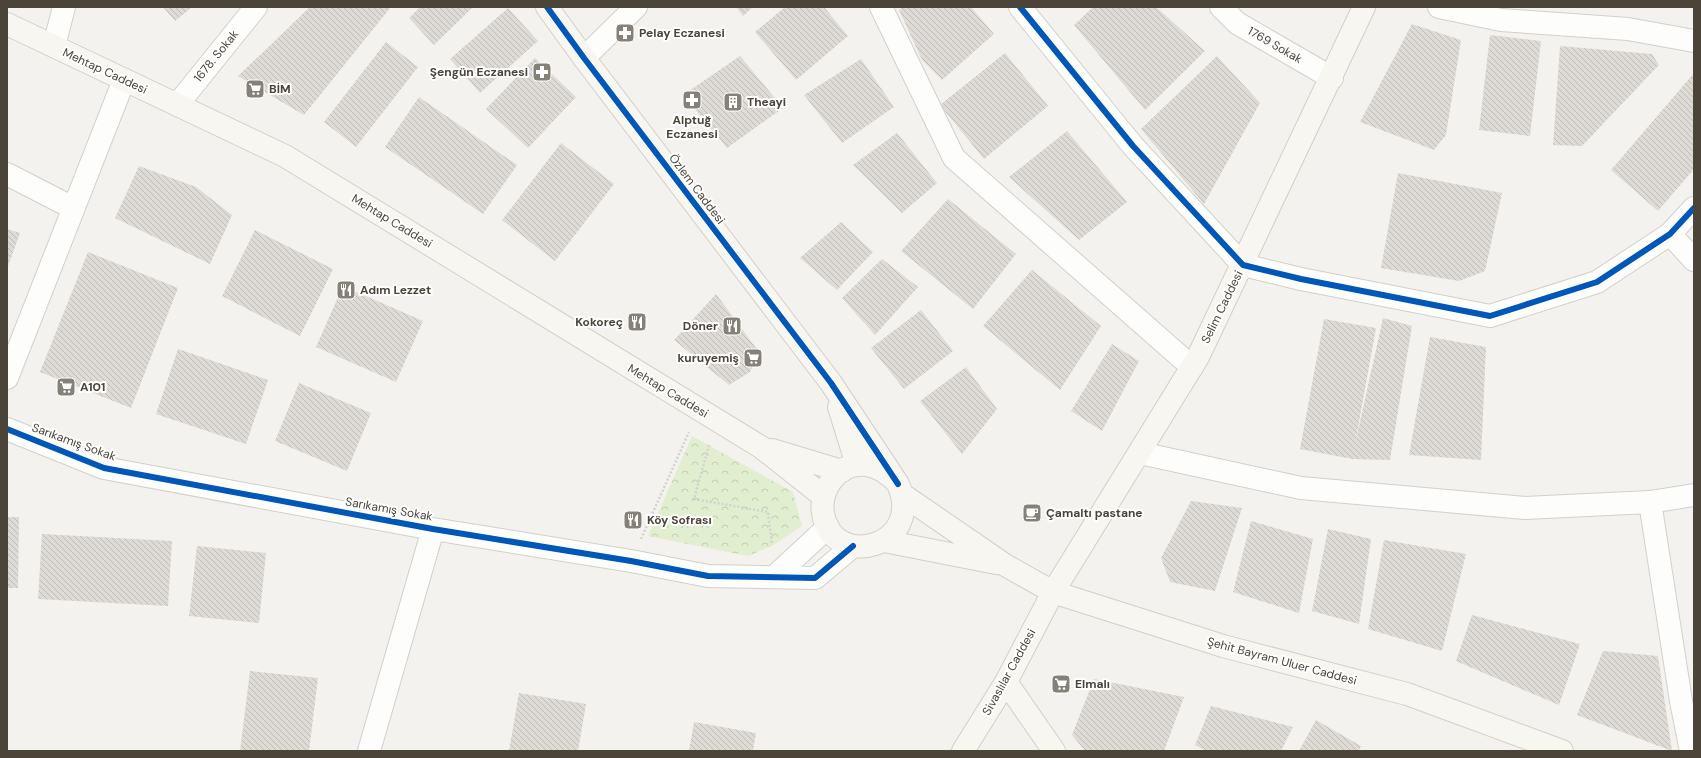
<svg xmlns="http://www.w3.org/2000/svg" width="1701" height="758" font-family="'DM Sans',sans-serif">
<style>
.forest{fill:url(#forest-crowns)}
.building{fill:url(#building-back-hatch)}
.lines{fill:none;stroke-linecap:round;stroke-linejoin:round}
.street-casing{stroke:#d2d0cb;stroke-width:24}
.secondary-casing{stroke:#d3cfc5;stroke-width:24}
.path{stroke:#d3d2cc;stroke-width:2.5;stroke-dasharray:2 2;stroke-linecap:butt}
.street{stroke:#fdfdfc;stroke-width:22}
.secondary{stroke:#f7f6f1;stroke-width:22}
.cycleway-casing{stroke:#fff;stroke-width:8}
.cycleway{stroke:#0057b8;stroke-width:6}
.labels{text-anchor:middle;stroke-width:4;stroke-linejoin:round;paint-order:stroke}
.poi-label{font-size:12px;font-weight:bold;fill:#4b4439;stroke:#fff;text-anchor:start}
.street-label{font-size:12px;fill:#4b4439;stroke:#fff}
</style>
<defs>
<pattern id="forest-crowns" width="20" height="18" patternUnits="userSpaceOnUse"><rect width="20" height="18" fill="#e1eecf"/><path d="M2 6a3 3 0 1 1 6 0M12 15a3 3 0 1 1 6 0" fill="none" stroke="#c3cdb2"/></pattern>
<pattern id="building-back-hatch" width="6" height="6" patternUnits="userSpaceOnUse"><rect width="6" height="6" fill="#dedbd6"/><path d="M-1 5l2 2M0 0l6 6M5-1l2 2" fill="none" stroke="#c0bdb8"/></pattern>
</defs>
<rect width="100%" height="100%" fill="#f4f2ee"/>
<path class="forest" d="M692 436 793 492 802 526 772 546 748 556 648 536Z"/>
<path class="building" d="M163 7H192L175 21Z
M310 7H391L304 115 238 76Z
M420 7H473L434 45 409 18Z
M736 7H753L743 16Z
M785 7H824L848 36 796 80 755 32Z
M903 7H971L994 34 942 80 922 60 899 10Z
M1093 7H1156L1205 51 1145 110 1074 25Z
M508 8 538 41 480 93 450 59Z
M1412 24 1461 40 1446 135 1434 150 1360 122Z
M1490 35 1541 41 1530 136 1479 130Z
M386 42 418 67 356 147 324 122Z
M1560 46 1652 54 1659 65 1582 146 1553 145Z
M1005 53 1048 106 984 159 940 105Z
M740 56 783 108 727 148 683 95Z
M1217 56 1260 103 1204 204 1141 129Z
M535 58 576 97 528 148 486 109Z
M861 59 894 107 842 143 804 95Z
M1694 73V169L1658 211 1611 170Z
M419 97 517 165 483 214 385 147Z
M1067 131 1127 202 1079 240 1009 177Z
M897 133 937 183 902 213 853 165Z
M561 143 614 184 555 261 502 220Z
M139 166 196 187 232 215 210 264 115 218Z
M1398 173 1502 193 1485 271 1459 281 1381 268Z
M948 199 1016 254 973 309 901 251Z
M841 222 873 252 837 290 800 258Z
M7 229 20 233 7 269Z
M255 230 333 269 300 336 222 296Z
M88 252 178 288 131 408 40 372Z
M882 259 918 287 875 335 842 298Z
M1032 270 1101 326 1060 390 983 326Z
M343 286 423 321 396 382 316 347Z
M716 294 759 352 750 372 729 385 674 340Z
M921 310 953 351 904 389 871 348Z
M1383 318 1412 326 1390 460 1352 459 1300 449 1324 319 1376 328 1355 444Z
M1430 337 1486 347 1481 460 1409 455Z
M1112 344 1139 361 1102 431 1071 411Z
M178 349 268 380 246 444 156 414Z
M966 367 997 409 962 454 920 401Z
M299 383 371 413 347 471 275 441Z
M1191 501 1242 508 1215 591 1170 582 1161 558Z
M7 517H19L18 588H7Z
M1251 521 1313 539 1299 613 1233 592Z
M1328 529 1371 539 1359 624 1312 611Z
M42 534 172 541 168 606 38 599Z
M1384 540 1466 554 1442 651 1368 629Z
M197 546 266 553 259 623 189 616Z
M1472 615 1580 644 1559 705 1456 661Z
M1603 651 1658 656 1672 751 1577 715Z
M250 671 318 678 309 751H240Z
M1094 679 1184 697 1164 751H1085L1072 735Z
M519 693 586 704 578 751H509Z
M1211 706 1293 727 1281 751H1206L1195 745Z
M1316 720 1361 746 1359 751H1299Z
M694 722 756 733 753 751H689Z"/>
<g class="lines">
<g class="street-casing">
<path id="street" d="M881 7 954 158 1192 367
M1020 7 1133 146 1243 265 1301 279 1490 316 1597 282 1670 234 1694 208
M1221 7 1237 23 1332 78
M1439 7 1501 20 1628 29 1694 41
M54 46 64 7
M584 58 636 7
M177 105 256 7
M7 174 73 208
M1670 234 1694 260
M7 378 124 80
M7 429 104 468 433 529 631 561 708 576 815 578 853 546
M1140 453 1301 488 1525 508 1650 502 1694 495
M1650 502 1681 701 1691 751
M774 577 828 527
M369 751 433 529"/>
</g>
<g class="secondary-casing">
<path id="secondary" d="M547 7 584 58 831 383 898 484C926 547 832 572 823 513 821 501 824 491 831 481 850 455 880 463 898 484
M7 24 285 156 761 447 823 496
M839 407 857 465
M772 450 842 471
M903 495 1005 565 1053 592 1223 646 1407 694 1562 751
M884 541 996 563
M1006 682 1054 751
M963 751 1006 682 1053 592 1198 357 1364 7"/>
</g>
<path class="path" d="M709 445 694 499 768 512 772 544
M641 539 689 432"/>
<use href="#street" class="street"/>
<use href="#secondary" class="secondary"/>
<g class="cycleway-casing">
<path id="cycleway" d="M547 7 584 58 831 383 898 484
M1020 7 1133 146 1243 265 1301 279 1490 316 1597 282 1670 234 1694 208
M7 429 104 468 433 529 631 561 708 576 815 578 853 546"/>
</g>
<use href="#cycleway" class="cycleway"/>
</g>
<defs>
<g id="pharmacy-square" transform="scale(1)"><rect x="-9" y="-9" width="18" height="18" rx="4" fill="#868178" stroke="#fff"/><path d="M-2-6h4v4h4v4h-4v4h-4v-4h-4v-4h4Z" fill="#fff"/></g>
<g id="supermarket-square" transform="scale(1)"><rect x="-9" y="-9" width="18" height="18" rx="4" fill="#868178" stroke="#fff"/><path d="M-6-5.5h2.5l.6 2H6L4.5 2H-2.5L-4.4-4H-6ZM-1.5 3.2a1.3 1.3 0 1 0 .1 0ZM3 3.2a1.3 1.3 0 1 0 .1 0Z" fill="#fff"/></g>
<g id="building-square" transform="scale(1)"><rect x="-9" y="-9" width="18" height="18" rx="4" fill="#868178" stroke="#fff"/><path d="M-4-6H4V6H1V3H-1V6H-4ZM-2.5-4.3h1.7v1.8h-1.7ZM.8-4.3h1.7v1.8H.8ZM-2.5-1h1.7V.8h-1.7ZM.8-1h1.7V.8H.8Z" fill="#fff"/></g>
<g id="restaurant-square" transform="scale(1)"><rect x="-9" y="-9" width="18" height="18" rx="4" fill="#868178" stroke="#fff"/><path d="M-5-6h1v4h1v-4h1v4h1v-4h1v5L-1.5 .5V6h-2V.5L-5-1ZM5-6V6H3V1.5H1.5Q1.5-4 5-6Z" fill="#fff"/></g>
<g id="cafe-square" transform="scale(1)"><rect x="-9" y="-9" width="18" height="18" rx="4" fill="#868178" stroke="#fff"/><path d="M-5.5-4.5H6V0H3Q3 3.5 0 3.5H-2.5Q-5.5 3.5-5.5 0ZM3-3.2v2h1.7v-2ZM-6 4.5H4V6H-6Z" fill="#fff"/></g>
</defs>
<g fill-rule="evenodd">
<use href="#pharmacy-square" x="625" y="33"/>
<use href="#pharmacy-square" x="542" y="72"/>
<use href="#supermarket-square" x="255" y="89"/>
<use href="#pharmacy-square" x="692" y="100"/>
<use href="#building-square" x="733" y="102"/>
<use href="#restaurant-square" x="346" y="290"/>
<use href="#restaurant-square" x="637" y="322"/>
<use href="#restaurant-square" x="732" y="326"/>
<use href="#supermarket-square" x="753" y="358"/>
<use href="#supermarket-square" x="66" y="387"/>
<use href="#cafe-square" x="1032" y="513"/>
<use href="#restaurant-square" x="633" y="520"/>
<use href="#supermarket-square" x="1061" y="684"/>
</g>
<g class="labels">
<g class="poi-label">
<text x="639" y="37">Pelay Eczanesi</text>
<text x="528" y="76" text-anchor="end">Şengün Eczanesi</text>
<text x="269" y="93">BİM</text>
<text x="747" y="106">Theayi</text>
<text x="692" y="124" text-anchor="middle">Alptuğ<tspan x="692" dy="14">Eczanesi</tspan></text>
<text x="360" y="294">Adım Lezzet</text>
<text x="623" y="326" text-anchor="end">Kokoreç</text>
<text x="718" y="330" text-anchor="end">Döner</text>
<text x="739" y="362" text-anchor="end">kuruyemiş</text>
<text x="80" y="391">A101</text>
<text x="1046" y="517">Çamaltı pastane</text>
<text x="647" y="524">Köy Sofrası</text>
<text x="1075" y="688">Elmalı</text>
</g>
<g class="street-label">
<text transform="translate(1275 45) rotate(30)" y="4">1769 Sokak</text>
<text transform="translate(216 56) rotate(-51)" y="4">1678. Sokak</text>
<text transform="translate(105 71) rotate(25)" y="4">Mehtap Caddesi</text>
<text transform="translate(697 189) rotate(53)" y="4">Özlem Caddesi</text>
<text transform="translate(392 221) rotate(31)" y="4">Mehtap Caddesi</text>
<text transform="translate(1222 307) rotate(-64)" y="4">Selim Caddesi</text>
<text transform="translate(668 391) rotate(31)" y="4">Mehtap Caddesi</text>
<text transform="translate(74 442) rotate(20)" y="4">Sarıkamış Sokak</text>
<text transform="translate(389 509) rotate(10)" y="4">Sarıkamış Sokak</text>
<text transform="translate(1282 661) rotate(15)" y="4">Şehit Bayram Uluer Caddesi</text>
<text transform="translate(1009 672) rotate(-61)" y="4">Sivaslılar Caddesi</text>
</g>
</g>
<rect width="1701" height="758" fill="none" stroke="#4b4439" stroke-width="16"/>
</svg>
